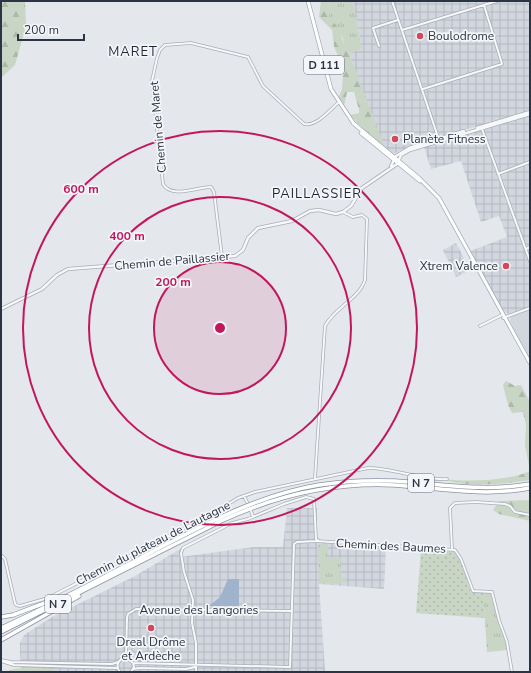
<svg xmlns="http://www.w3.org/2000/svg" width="531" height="673" font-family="'Nunito Sans',sans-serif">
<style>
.built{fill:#d2d6de}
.industrial{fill:url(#industrial-grid)}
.grass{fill:url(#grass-tufts)}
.forest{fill:url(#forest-firs)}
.garden{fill:url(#garden-dots)}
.water{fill:#9fb4cc}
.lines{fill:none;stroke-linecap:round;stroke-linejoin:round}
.minor-casing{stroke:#a9aeb7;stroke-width:3.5}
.tertiary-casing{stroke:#a9aeb7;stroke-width:4}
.primary-casing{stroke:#a3abb8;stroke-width:4.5}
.trunk-casing{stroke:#8b94a3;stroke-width:5}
.minor{stroke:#f7f8fa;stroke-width:2}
.tertiary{stroke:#f7f8fa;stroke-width:2.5}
.primary{stroke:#fff;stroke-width:3}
.trunk{stroke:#fff;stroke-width:3.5}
.ring{fill:none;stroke:#c2185b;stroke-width:2}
.poi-dot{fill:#d1495b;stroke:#f4f6f9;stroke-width:1.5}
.labels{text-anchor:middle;stroke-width:3.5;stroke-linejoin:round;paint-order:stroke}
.shield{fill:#f4f6f9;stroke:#676e7b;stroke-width:1}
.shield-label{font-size:11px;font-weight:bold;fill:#2b3445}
.poi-label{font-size:12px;fill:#2b3445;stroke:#f4f6f9;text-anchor:start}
.street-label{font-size:12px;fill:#2b3445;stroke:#f4f6f9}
.neighbourhood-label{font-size:13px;letter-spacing:1px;fill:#1d2536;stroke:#f4f6f9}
.centre{fill:#c2185b;stroke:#f4f6f9;stroke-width:2}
.ring-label{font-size:12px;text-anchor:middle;font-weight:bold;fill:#c2185b;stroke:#f4f6f9;stroke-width:3.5;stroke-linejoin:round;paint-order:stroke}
</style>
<defs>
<pattern id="industrial-grid" width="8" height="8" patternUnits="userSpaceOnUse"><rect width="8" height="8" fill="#d2d6de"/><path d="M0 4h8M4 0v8" fill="none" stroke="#b4b8c0"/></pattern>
<pattern id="grass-tufts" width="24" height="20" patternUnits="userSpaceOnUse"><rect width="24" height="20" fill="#c9d6c5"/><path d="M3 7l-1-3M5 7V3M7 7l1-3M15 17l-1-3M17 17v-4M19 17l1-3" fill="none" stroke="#adb8ab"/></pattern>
<pattern id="forest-firs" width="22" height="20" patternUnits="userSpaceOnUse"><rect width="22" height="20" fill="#c9d6c5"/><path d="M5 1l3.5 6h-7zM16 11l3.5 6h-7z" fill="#adb8ab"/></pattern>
<pattern id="garden-dots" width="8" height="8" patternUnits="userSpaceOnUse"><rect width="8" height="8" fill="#c9d6c5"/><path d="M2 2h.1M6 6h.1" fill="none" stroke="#adb8ab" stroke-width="1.8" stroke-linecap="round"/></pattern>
</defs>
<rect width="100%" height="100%" fill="#e4e7ec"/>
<path class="built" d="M530 309V360L516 335 510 320 511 316Z"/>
<path class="industrial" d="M353 1H530V111L412 145 393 154 385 148 378 132 349 53 362 49Z
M530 115V307L509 314 504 312 498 304 470 251 507 237 499 216 481 222 461 161 431 169 424 147Z
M456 243 470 270 456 277 443 250Z
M287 508H317L316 536 321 541 381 544 386 548 384 589 319 584 325 671 346 672H59L52 669 21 668 20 652V643L24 635 52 617 135 576 182 548 180 557 254 547H283Z"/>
<path class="grass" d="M330 1H353L362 49 349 53 344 48 343 38 328 19Z
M328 544V557L342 558 340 578H346V582L340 583 339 584 319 583 318 545Z
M488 590 492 592 508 650 487 652 483 592Z"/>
<path class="forest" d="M2 1H25L26 26 15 65 1 78Z
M321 1H330L328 19C346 29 338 40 349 53L385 148 370 136 350 115 359 113V110L354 92H347L344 106 338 99 342 89 343 73 341 64 334 46 332 30 319 17Z
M506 381 515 386 521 385 530 402V480C507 484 463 488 443 479 467 482 508 481 530 471L525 445 526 425 523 412 512 413 508 405 503 385Z
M530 500V521L499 514 493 510 499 501Z
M21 668 52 669 59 672H9V670Z"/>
<path class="garden" d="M421 550 456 552 460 558 471 592H483L485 618 416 613Z"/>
<path class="water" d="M228 579H239V606H209L220 597Z"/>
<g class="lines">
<g class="minor-casing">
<path id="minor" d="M392 1 439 140
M402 30 497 1
M379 46 373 28 398 20
M423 89 502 64 484 5
M482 129 530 261
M498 174 530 162
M526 249 530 247
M222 257 214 192 211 187C196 187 172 199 163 184L152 81 157 58 160 50 165 45 191 43 248 57 263 86 304 124C316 127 330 110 338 103
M503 318 530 308
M480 326 502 315
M315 478 325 326C334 308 359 299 365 280L367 219 362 215 353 217 343 212
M244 496 247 502
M251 511 253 517
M452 549 450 508 455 503 476 502 505 504 510 506 515 512 530 515
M1 555 5 559
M5 559 15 603 16 605 20 606 48 598 214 513 238 498 255 492 368 468C394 468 423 481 447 479
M126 657 127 618 128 614 136 609 291 611
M1 660 11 662 112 664 118 662
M1 661 14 665 117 668
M133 663 290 667 294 544 297 542 316 541 455 550 461 559 473 591 492 592 499 620 507 642 512 672
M133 669 139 668 186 669 195 667
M120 672C115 666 118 659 126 657L133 663 134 667 131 672
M196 672V643L192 623 193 600 184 572 181 553 183 548 232 523 248 519 284 504 306 497 314 499 316 539 319 541"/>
</g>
<g class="tertiary-casing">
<path id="tertiary" d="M477 128 530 112
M391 166 396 156 409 148 464 131
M1 309 42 289 57 275 68 269 235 256 243 250 248 238 258 228 292 221 310 211 319 210 336 214 343 212 351 206 362 188 397 164 401 155 410 150 530 114"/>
</g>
<g class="primary-casing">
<path id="primary" d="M308 1 331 89 354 124
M353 123 419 178 439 198 530 363
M361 133 420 181"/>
</g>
<g class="trunk-casing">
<path id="trunk" d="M1 617 13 615 58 598
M1 628C57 603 111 573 165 545 215 519 264 494 319 485 344 481 369 480 395 481 440 484 484 492 530 484
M1 632 221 521C277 495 333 482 394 485 440 488 484 497 530 488
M1 640 79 596"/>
</g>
<use href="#minor" class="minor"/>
<use href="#tertiary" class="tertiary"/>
<use href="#primary" class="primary"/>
<use href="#trunk" class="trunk"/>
</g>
<circle cx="220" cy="328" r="66" fill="#c2185b" fill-opacity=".12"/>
<g class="ring">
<circle cx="220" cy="328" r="66"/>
<circle cx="220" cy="328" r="131"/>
<circle cx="220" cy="328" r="197"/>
</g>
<g class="poi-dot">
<circle cx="420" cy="36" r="4"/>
<circle cx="395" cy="139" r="4"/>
<circle cx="506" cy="266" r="4"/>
<circle cx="151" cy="628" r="4"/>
</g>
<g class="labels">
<g class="shield">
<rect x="304" y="56" width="40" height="18" rx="3"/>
<rect x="408" y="474" width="26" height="18" rx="3"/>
<rect x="45" y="595" width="26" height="18" rx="3"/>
</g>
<g class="shield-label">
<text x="324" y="69">D 111</text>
<text x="421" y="487">N 7</text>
<text x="58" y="608">N 7</text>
</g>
<g class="poi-label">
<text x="428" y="40">Boulodrome</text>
<text x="403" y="143">Planète Fitness</text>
<text x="498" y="270" text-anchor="end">Xtrem Valence</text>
<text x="151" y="646" text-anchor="middle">Dreal Drôme<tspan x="151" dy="14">et Ardèche</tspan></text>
</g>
<g class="street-label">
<text transform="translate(158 127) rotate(-95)" y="4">Chemin de Maret</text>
<text transform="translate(172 261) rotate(-5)" y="4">Chemin de Paillassier</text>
<text transform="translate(153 543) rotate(-27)" y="4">Chemin du plateau de Lautagne</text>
<text transform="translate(391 546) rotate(3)" y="4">Chemin des Baumes</text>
<text x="199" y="614">Avenue des Langories</text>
</g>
<g class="neighbourhood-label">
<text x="133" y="56">MARET</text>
<text x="317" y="198">PAILLASSIER</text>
</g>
</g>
<circle cx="220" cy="328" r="6" class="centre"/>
<g class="ring-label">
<text x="81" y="193">600 m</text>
<text x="127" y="240">400 m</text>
<text x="173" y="286">200 m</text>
</g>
<rect width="531" height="673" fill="none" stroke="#2b3445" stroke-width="4"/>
<path d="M18 34v6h66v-6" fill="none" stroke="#2b3445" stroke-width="2"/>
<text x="24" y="34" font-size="12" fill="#2b3445" stroke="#f4f6f9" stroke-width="3" paint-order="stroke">200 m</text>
</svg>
